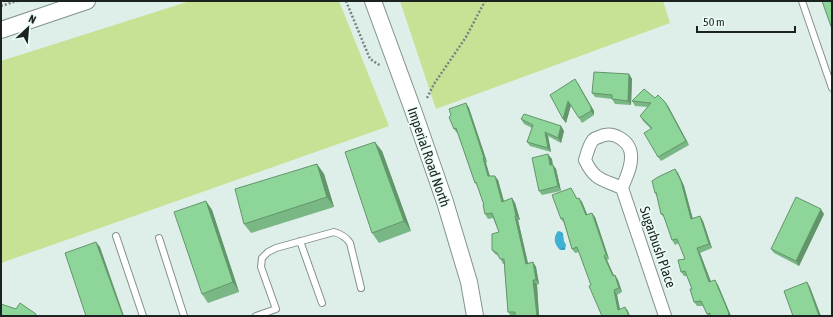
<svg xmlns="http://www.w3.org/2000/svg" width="833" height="317" font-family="'Asap Condensed',sans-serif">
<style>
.green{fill:#c7e295}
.water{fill:url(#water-ripples)}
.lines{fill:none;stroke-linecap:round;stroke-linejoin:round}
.lane-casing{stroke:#83928c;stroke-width:8}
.street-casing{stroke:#83928c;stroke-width:14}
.secondary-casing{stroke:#83928c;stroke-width:18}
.path{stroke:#78837f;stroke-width:2.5;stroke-dasharray:2 2;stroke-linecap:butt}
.lane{stroke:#fff;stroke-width:6}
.street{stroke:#fff;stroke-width:12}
.secondary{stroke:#fff;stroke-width:16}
.wall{fill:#79b784}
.shaded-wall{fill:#63956b}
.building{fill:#8dd599;stroke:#63956b}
.labels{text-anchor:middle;stroke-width:3.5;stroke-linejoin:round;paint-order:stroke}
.street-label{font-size:14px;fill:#1c2220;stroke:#ecfcf6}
</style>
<defs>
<pattern id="water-ripples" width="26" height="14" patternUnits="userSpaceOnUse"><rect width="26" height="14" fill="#3fb1d2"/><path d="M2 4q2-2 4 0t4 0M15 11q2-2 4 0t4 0" fill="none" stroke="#3490aa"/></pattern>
</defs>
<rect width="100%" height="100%" fill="#deeee9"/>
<path class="green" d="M190 1H339L389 126 1 263V61Z
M400 1H663L670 23 436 109Z"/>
<path class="water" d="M558 231 562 232 563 234 564 241 566 245 565 250H560C554 244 553 237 558 231Z"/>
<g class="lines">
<g class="lane-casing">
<path id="lane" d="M802 1 832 88
M116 236 143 316
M159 238 184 316
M300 241 322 303
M256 316 276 309 261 267 262 258 268 252 276 248 334 232C341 234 346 237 350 243L361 288"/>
</g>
<g class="street-casing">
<path id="street" d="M622 188C602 179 595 181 585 160 587 153 589 145 593 140 594 139 598 137 599 137 612 130 630 140 631 155 632 167 626 177 622 188L665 316"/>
</g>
<g class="secondary-casing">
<path id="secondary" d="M373 1 413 110 445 202 469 282 475 316
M1 30 87 1"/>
</g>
<path class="path" d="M346 1 370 59 381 66
M1 6 17 1
M427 98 434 84 466 37 485 1"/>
<use href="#lane" class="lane"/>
<use href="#street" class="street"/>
<use href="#secondary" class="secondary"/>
</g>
<path class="wall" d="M629 74 632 79 631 105 615 104 612 99 595 97 592 93Z
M578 83 594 111V115L582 123 571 105 566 123 563 119Z
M655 98 665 102 668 106 689 145 661 161 658 157 651 129 643 121 640 116 648 107 635 106 632 101Z
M466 103 469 108 487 162 486 163 490 176 498 180 504 201 512 198 515 203 520 220H518L528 263 533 262 536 267 539 284 537 285 539 316H511L508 312 504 264H503L499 256 495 254 492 250 499 232 493 218 488 219 485 214 484 205 478 187 475 183 458 133H457L454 129Z
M521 119 561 126 564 131 561 143 548 136 551 152 530 146 527 142 532 128 524 124Z
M382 151 411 231 379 243 372 233Z
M552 159 553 165 556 169 561 191 542 195 539 191Z
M317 164 324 174 334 207 251 233 244 224Z
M675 169 678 173 684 186 693 219 700 216 703 221 712 248 700 253 711 282 718 285 731 316H708L703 306H697L694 302 692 289 687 276H684L681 272 685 259 679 243 675 245 672 240 665 218 661 214 657 197 655 193Z
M571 188 577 199 579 198 582 202 587 214 595 217 609 259 607 260 614 276 615 275 618 280 622 292 617 295 620 309 628 311 602 316 579 252 575 253 572 249 564 223 561 219Z
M206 201 212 210 239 292 208 303 202 294Z
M824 214 799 266 774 253 771 249Z"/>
<path class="shaded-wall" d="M629 74 632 79 631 105 628 101Z
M575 79 594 111V115L591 111Z
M568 101 571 105 566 123 563 119Z
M665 102 668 106 689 145 686 141Z
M466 103 469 108 487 162 484 158Z
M561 126 564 131 561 143 558 138Z
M545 132 548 136 551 152 548 148Z
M375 142 382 151 411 231 404 221Z
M548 154 552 159 553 170 550 165Z
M483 158 486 163 491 181 488 176Z
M317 164 324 174 334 207 327 197Z
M553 165 556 169 561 191 558 186Z
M675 169 678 173 684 186 694 224 691 219Z
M495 176 498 180 505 206 502 202Z
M512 198 515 203 520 220 516 216Z
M579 198 582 202 589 219 586 215Z
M206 201 212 210 239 292 233 282Z
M821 209 824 214 799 266 796 261Z
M592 213 595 217 609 259 606 254Z
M515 216 518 220 529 268 526 264Z
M700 216 703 221 712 248 709 244Z
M96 242 100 247 124 316H123Z
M697 248 700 253 713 287 709 282Z
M604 256 607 260 616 280 613 276Z
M533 262 536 267 539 284 536 280Z
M615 275 618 280 622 292 619 288Z
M533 280 537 285 539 316H537Z
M715 280 718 285 731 316H729Z
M807 282 810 287 821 316H819Z
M614 290 617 295 621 315 618 310Z
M625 307 628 311 630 316H629Z"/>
<path class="building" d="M822 1H832V29Z
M594 72 629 74 628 101 612 99V95L592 93Z
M575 79 591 107V111L579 118 568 101 563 119 550 95Z
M644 89 655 98 658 95 665 102 686 141 658 157 644 133 652 128 640 116 651 103 632 101Z
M466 103 484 158H483L488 176H495L502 202 512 198 516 216H515L526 264 533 262 536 280H533L537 316H515V312H508L504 259H500L497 253 492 250V234L499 232 492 213 485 214 483 205H484L476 182 475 183 456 128 454 129 449 117 451 115 449 109Z
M524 114 561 126 558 138 545 132 548 148 527 142 533 125 521 119Z
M375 142 404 221 372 233 345 152Z
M548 154 550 165H553L558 186 539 191 532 158Z
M317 164 327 197 244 224 235 189Z
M675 169 681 181 691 219 700 216 709 244 697 248 709 282 715 280 728 311 729 316H710V313L707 314 701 301 694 302 690 289H692L685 271 681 272 678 260 685 259 677 239 672 240 663 214H661L656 192 655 193 652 181 658 177Z
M571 188 577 199 579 198 586 215 592 213 606 254 604 256 613 276 615 275 619 288 614 290 618 310 625 307 629 316H602L589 286 591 285 577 247 572 249 563 218 561 219 552 195Z
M796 197 821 209 796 261 771 249Z
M206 201 233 282 202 294 174 212Z
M96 242 123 316H86L65 253Z
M807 282 819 316H793L784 291Z
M20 303 36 314 35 316H1V304L16 309Z"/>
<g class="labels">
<g class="street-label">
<text transform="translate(429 157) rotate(71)" y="5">Imperial Road North</text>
<text transform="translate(658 247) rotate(71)" y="5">Sugarbush Place</text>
</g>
</g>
<rect width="833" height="317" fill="none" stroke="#1c2220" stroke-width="4"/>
<g transform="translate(28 28) rotate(26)" stroke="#ecfcf6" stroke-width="3" paint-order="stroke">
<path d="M0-3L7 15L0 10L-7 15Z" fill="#1c2220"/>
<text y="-6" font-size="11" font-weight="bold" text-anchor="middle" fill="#1c2220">N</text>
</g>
<path d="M697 26v6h98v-6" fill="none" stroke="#1c2220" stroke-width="2"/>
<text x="703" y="26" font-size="12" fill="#1c2220" stroke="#ecfcf6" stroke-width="3" paint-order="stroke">50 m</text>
</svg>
